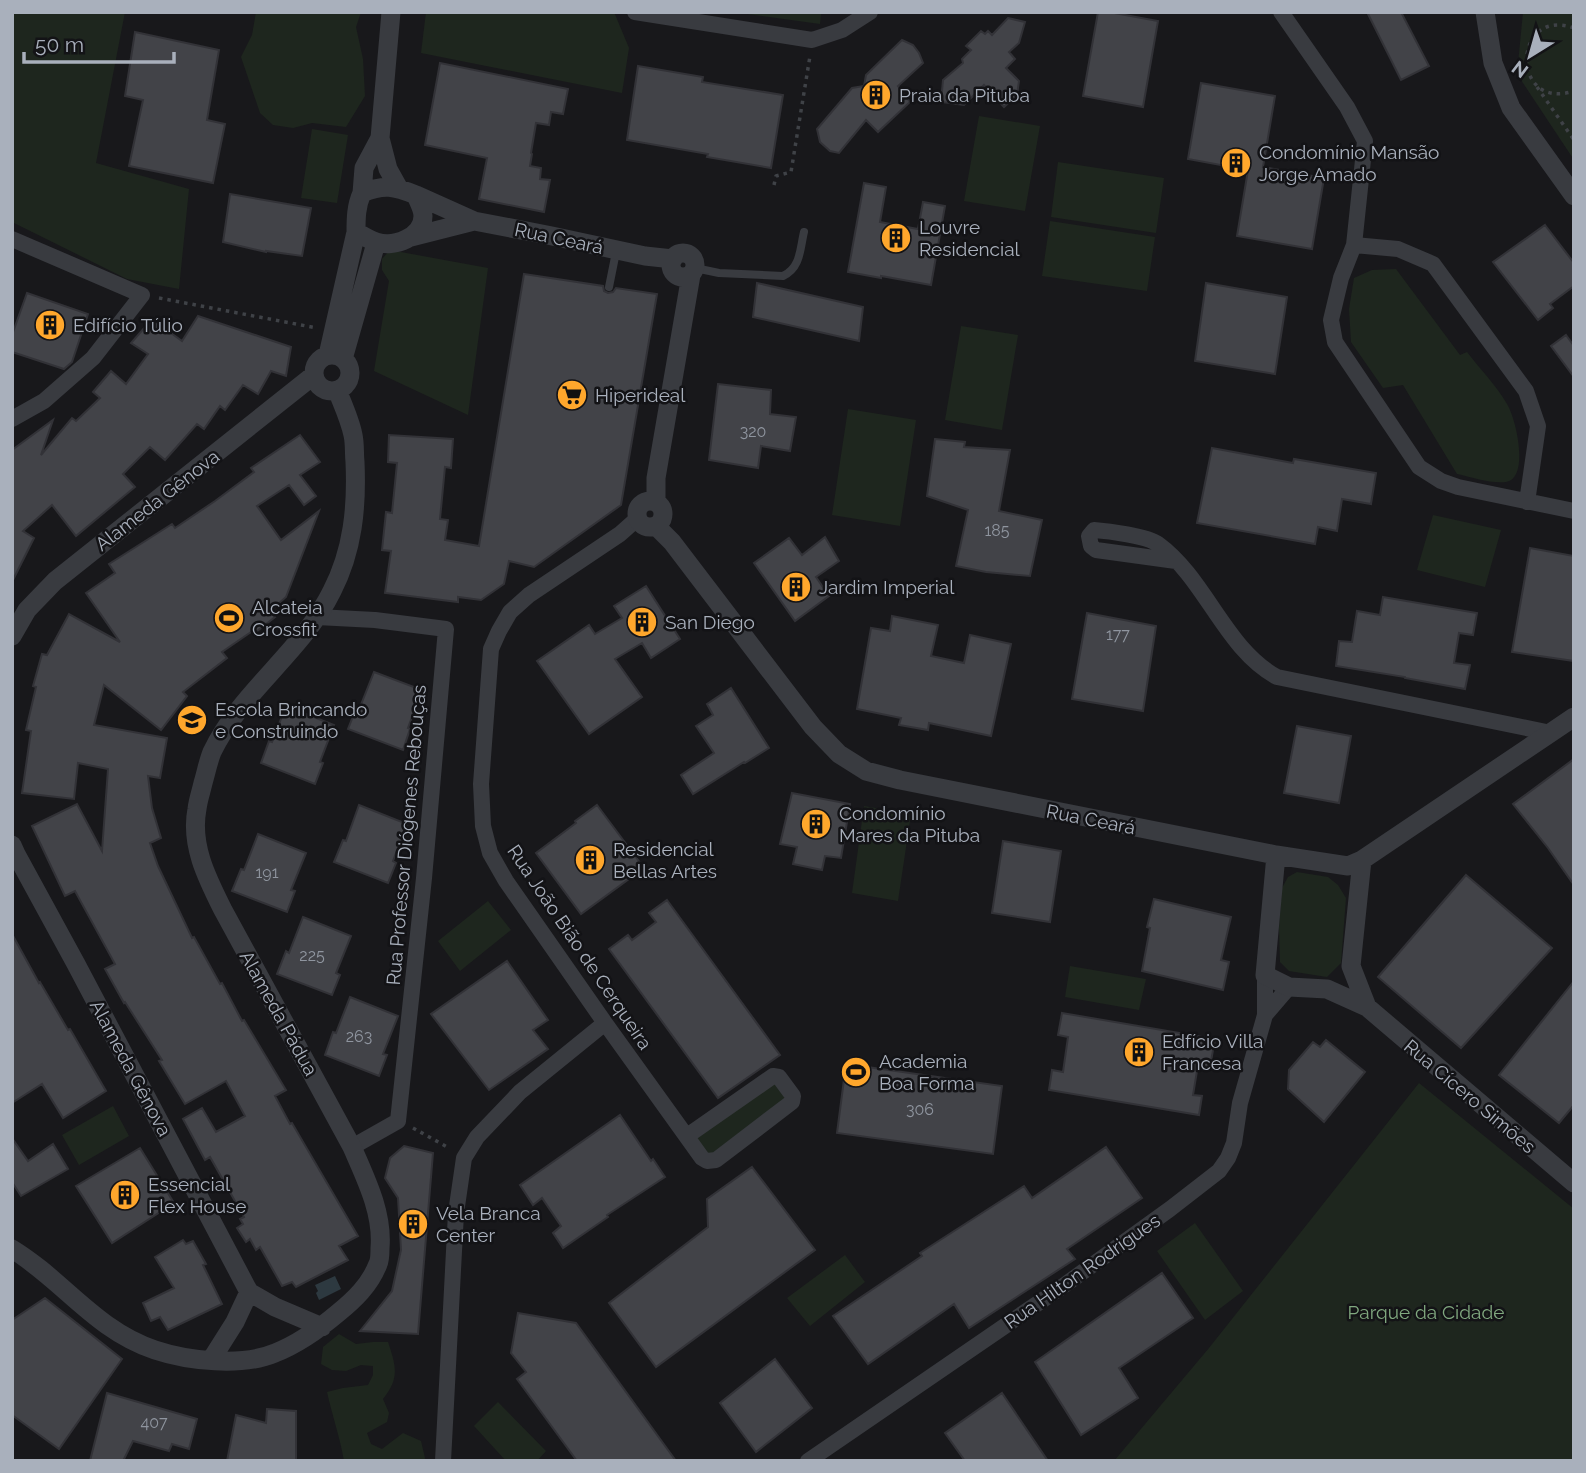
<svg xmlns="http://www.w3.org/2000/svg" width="1586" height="1473" font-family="Raleway,sans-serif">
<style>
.green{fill:#1e261e}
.water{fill:#2d3940}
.building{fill:#424348;stroke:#323237;stroke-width:2}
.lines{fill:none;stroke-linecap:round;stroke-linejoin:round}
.path{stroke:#3f4247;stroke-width:3.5;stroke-dasharray:3.5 5;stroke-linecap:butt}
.service{stroke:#393b40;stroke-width:8}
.minor{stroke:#393b40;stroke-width:16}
.tertiary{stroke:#393b40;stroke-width:19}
.labels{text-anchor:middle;stroke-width:5;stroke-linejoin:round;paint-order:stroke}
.number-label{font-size:16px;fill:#8f959f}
.poi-label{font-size:19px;fill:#a9b0bc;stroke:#131316;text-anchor:start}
.street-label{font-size:19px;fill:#a9b0bc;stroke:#131316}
.park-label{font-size:19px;fill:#80a87f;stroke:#131316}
</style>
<rect width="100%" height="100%" fill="#18181b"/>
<path class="green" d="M12 12H125L96 163 189 189 179 289 127 279 12 222Z
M256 12H361L356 27 363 59 365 96 346 127 312 123 293 128 273 125 260 113 241 57 252 35Z
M426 12H614L629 48 622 93 421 53Z
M732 12H821L820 24Z
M1523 12H1574V160L1517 74Z
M979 116 1040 126 1025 211 964 201Z
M312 129 348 135 337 203 301 198Z
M1058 162 1164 178 1156 233 1051 217Z
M1050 221 1155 237 1147 291 1042 276Z
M390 250 488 268 468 415 374 371 389 281 382 270V259Z
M1396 269 1460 355 1467 352C1480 369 1496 385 1507 404 1516 418 1530 478 1506 482 1492 484 1471 477 1457 474L1403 385 1383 388 1351 342 1349 309 1354 278 1372 270Z
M961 326 1018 335 1002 430 945 420Z
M848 409 916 420 900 526 832 515Z
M1433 515 1501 530 1485 587 1417 570Z
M864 806 911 814 898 901 852 893Z
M1297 872 1328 877 1338 885 1346 898 1341 963 1327 977 1289 971 1280 962 1279 927 1282 888 1288 877Z
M488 901 511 930 460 971 438 941Z
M1070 966 1146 979 1139 1010 1065 997Z
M771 1076 786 1098 705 1159 690 1136Z
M1419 1083 1574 1209V1461H1114L1209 1348Z
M113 1106 129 1136 79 1165 62 1135Z
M1195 1223 1243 1291 1205 1320 1157 1251Z
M845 1255 865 1282 810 1326 787 1298Z
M339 1334 356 1344 373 1342H388C396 1366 400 1378 383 1399L389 1413 387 1422 367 1433 371 1444 382 1449 403 1433 421 1441 425 1458 424 1461H344C340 1437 332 1415 327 1392L343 1388 368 1385 373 1375V1366L361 1365 346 1371 332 1370 321 1364 323 1347Z
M498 1402 546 1451 537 1461H506L474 1426Z"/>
<path class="water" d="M335 1276 341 1289 319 1300 316 1293 318 1291 315 1285Z"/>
<path class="building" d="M1098 12H1109L1158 21 1143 107 1083 96Z
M1367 12H1401L1429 66 1401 80Z
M1008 18 1025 22 1019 43 1009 52 1015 59 1006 68 1019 81 1017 95 1004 107 984 85 964 105 941 102 943 80 963 63 962 59 971 50 966 46 981 31 985 34 988 31 992 35Z
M135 32 219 50 207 120 225 124 213 183 129 166 143 100 125 96Z
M902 40 913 45 919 53 923 63 898 86 910 102 878 132 866 120 839 153 830 151 820 142 817 129 852 88 864 86 866 75Z
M440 63 568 89 563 114 551 112 549 125 536 123 531 153 532 154 530 166 541 168 540 179 550 180 544 212 479 199 487 158 425 145Z
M638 66 703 77 702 82 783 95 771 168 707 157 708 154 627 140Z
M1201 83 1275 96 1263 167 1324 178 1312 249 1237 236 1248 170 1188 159Z
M864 183 886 187 880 222 918 229 923 202 945 206 931 285 881 276V278L848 272Z
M230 194 311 208 302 256 266 251V252L223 242Z
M1545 225 1574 263V286L1550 304 1553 308 1538 320 1493 262Z
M524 274 603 286 604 291 608 293 613 292 616 288 657 294 621 505 534 567 509 561 504 584 481 600 458 597V602L385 593 391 551 382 550 386 512 392 513 397 463 388 462 389 435 453 439 451 468 445 467 440 519 448 520 445 540 479 546Z
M757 283 863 307 859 341 753 317Z
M1206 283 1287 297 1275 374 1195 361Z
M27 293 88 314 72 362 64 369 12 352V335Z
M198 316 291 347 286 376 271 371 258 394 243 385 225 410 220 406 204 429 197 424 165 460 150 447 123 474 135 487 76 536 52 505 23 531 34 538 12 582V450L53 420 41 455 72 418 76 421 100 398 93 392 111 371 126 384 148 354 131 343 152 319 182 341Z
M1566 335 1574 346V377L1551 346Z
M718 384 771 390 770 414 796 417 790 451 761 446 758 468 709 460Z
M300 435 320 462 300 475 316 496 304 505 289 485 257 506 281 540 319 511 286 597 270 611 275 617 256 632 254 630 222 652 227 658 183 692 187 696 161 730 104 685 94 725 167 738 160 778 148 776 152 808 161 838 150 843 158 866 192 938 194 937 220 984 222 983 242 1021 244 1020 286 1090 275 1096 290 1124 292 1123 358 1236 339 1246 348 1260 296 1287 292 1282 282 1286 260 1247 256 1250 250 1239 246 1242 237 1228 243 1224 240 1219 244 1217 210 1157 205 1160 183 1119 202 1108 216 1132 245 1116 226 1081 185 1104 159 1061 162 1060 125 1002 124 1003 105 969 115 964 75 891 65 896 32 826 77 804 102 851 108 769 78 763 74 799 22 793 31 731 26 730 36 687 33 686 42 654 47 655 69 614 120 642 86 593 115 573 109 564 172 524 175 528 215 501 254 472 251 468Z
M935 439 965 442 964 447 1010 450 999 511 1042 520 1030 576 986 572 956 566 968 510 927 496Z
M1212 448 1293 463 1294 459 1376 473 1371 504 1342 499 1337 531 1318 527 1315 544 1197 523Z
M825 537 839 561 816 577 829 596 795 621 754 563 789 538 802 555Z
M1530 548 1574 556V661L1512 652Z
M646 586 680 639 651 658 642 643 615 659 642 697 589 734 537 661 589 625 595 634 622 618 614 606Z
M1383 597 1477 613 1473 635 1459 633 1454 663 1470 665 1465 689 1405 678V677L1336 666 1339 641 1352 642 1357 611 1380 615Z
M1087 613 1156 626 1143 711 1072 699Z
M892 616 938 625 931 656 964 663 970 635 1011 644 991 736 929 723 928 730 899 725 901 718 857 709 871 628 890 631Z
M374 672 422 690 408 728 410 729 403 750 348 729 357 706 360 707Z
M731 688 769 748 745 763 744 762 693 794 681 775 714 753 696 726 713 715 707 704Z
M286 706 334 725 320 762 323 763 315 784 261 763 269 741 272 742Z
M1297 726 1351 736 1339 803 1284 793Z
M1574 759V885L1548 848 1513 804Z
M792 793 850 804 841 858 825 856 822 870 793 864 797 847 780 844Z
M359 805 407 824 393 861 396 863 388 883 334 862 343 840 346 841Z
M597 805 644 868 581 914 536 853 576 823 575 821Z
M258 834 306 853 291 890 295 891 287 912 232 891 241 869 244 870Z
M1003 841 1061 851 1050 922 992 913Z
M1466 875 1552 948 1461 1048 1378 977Z
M1154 899 1231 917 1221 960 1229 962 1223 990 1142 971 1150 928 1147 927Z
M667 900 780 1055 718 1098 609 949 628 935 632 940 656 922 649 913Z
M303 917 351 936 336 973 340 975 332 995 277 974 286 951 289 953Z
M12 934 39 983 40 982 68 1030 70 1029 106 1091 63 1118 42 1084 12 1103Z
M507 961 548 1020 533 1030 548 1049 489 1090 431 1014Z
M1574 981V1105L1559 1123 1499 1075Z
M350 997 398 1016 383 1054 387 1055 379 1076 325 1055 333 1032 336 1033Z
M1062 1013 1215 1039 1210 1067 1198 1065 1193 1095 1202 1096 1199 1115 1049 1090 1052 1070 1063 1072 1068 1037 1058 1035Z
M1326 1040 1365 1072 1324 1122 1288 1089 1289 1070 1313 1042 1320 1047Z
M846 1064 1002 1086 993 1154 837 1133Z
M620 1115 651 1161 653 1159 665 1177 607 1215 608 1217 563 1248 553 1233 561 1226 542 1198 533 1205 520 1185Z
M12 1138 28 1161 53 1144 68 1169 21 1196 12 1182Z
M404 1146 433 1153 418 1334 360 1331 392 1291 401 1250 398 1198 385 1178 390 1158Z
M1106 1147 1142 1198 1067 1249 1075 1259 969 1328 954 1304 868 1364 833 1316 922 1256 920 1253 1024 1186 1032 1198Z
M140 1148 174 1203 112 1243 76 1186Z
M752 1167 815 1250 656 1367 609 1303 708 1227 707 1199Z
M183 1240 186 1244 193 1241 206 1264 203 1265 222 1304 168 1330 160 1317 151 1321 143 1303 174 1288 155 1257Z
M1162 1273 1193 1318 1119 1368 1138 1398 1081 1435 1035 1362Z
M45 1298 122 1359 59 1449 12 1415V1320Z
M518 1313 576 1323 676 1461H577L517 1379 526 1372 511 1353Z
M775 1359 812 1408 756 1452 720 1403Z
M107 1393 197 1419 189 1449 172 1444 169 1451 133 1441 123 1461H90Z
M1002 1393 1048 1461H965L945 1433Z
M267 1409 296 1411V1461H227L236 1415 266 1423Z"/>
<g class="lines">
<path class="path" d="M1574 28C1512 6 1510 112 1574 91
M1537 87 1574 140
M774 185 776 176 791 172 810 56
M159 298 317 328
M413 1128 449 1148"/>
<path class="service" d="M695 268 719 273 783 276C801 268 800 248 804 232
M609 287 616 252"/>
<path class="minor" d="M635 12 812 40 842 30 870 12
M1281 12 1347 107 1365 141 1354 245 1341 278 1331 320 1335 342 1419 467 1441 481 1458 487 1574 511
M12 239 142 295 93 358 44 401 12 419
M1354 245 1398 249 1433 264 1526 391 1538 426 1527 502
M638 518 620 534 529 595 510 612 499 631 491 649 481 784 483 826 490 853 506 881 605 1023 702 1158 707 1161 716 1160 792 1102 793 1096 779 1077 773 1076 687 1136
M1176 561 1096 550 1091 546 1089 536 1094 530C1108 531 1147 536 1158 544 1206 579 1225 649 1277 677L1551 733
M317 617 375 620 446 629 424 878 398 1121 352 1147
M1265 1015 1289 987
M443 1461 456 1213 464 1158 477 1137 520 1092 605 1023
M808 1461 1066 1284 1170 1209 1219 1171 1228 1158 1234 1143 1240 1103 1265 1015V975"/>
<path class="tertiary" d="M1485 12 1493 63 1511 108 1574 196
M380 138 388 169 398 187
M362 193 364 168 380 138 391 12
M416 195 474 221 552 236 645 256 673 259
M411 237 474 221
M671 265a12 12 0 1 1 24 0a12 12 0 1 1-24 0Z
M328 355 356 232C356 219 356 206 362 193 384 184 394 186 416 195 418 201 423 209 423 216 423 237 394 248 376 242 369 240 362 235 356 232
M314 373a18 18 0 1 1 36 0a18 18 0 1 1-36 0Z
M343 359 376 243
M637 514a13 13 0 1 1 26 0a13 13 0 1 1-26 0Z
M656 502V478L691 275
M656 526 672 542 813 727 839 754 866 771 900 780 1276 855 1348 866 1362 860 1574 717
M12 636 27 610 55 581 314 375
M12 845 16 854 76 964 249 1292 275 1307 322 1327
M1276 855 1265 975 1289 987 1327 989 1367 1007 1574 1183
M1362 860 1351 966 1367 1007
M12 1249C63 1280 95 1330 155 1350 188 1361 242 1367 275 1353 298 1344 319 1329 338 1313 354 1300 370 1285 378 1264 380 1260 380 1253 380 1248 383 1213 366 1179 352 1147L223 910C207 878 190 845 197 809 198 800 201 792 203 783 206 773 208 762 212 752 241 691 302 652 332 591 353 550 357 507 355 462 354 453 355 444 353 435 350 420 343 405 337 390
M211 1360 235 1322 249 1292"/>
</g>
<defs>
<g id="building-disc" transform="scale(1.575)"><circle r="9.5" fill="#ffa72c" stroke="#131316"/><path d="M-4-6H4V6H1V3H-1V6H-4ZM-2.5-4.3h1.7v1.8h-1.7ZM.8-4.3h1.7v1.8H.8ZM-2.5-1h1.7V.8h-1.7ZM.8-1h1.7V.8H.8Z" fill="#111"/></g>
<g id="supermarket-disc" transform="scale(1.575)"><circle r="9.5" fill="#ffa72c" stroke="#131316"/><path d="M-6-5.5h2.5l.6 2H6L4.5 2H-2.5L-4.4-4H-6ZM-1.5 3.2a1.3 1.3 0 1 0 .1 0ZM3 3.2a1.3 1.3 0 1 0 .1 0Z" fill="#111"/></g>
<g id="stadium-disc" transform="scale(1.575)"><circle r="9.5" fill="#ffa72c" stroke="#131316"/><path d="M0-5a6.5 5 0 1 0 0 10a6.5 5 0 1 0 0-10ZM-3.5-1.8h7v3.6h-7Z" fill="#111"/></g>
<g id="school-disc" transform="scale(1.575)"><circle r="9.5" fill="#ffa72c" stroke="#131316"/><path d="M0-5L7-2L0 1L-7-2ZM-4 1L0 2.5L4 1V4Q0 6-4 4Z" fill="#111"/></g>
</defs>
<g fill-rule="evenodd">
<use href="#building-disc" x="876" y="95"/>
<use href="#building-disc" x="1236" y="163"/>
<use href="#building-disc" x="896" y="238"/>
<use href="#building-disc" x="50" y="325"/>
<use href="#supermarket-disc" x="572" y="395"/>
<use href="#building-disc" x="796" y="587"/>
<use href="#stadium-disc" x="229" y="618"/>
<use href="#building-disc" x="642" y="622"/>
<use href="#school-disc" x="192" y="720"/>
<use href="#building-disc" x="816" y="824"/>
<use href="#building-disc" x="590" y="860"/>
<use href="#building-disc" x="1139" y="1052"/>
<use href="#stadium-disc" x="856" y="1072"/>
<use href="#building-disc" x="125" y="1195"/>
<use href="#building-disc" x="413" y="1224"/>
</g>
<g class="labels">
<g class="number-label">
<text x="753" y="437">320</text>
<text x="997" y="536">185</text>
<text x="1118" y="640">177</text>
<text x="267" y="878">191</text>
<text x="312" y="961">225</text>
<text x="359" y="1042">263</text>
<text x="920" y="1115">306</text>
<text x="154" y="1428">407</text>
</g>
<g class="poi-label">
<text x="899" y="102">Praia da Pituba</text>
<text x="1259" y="159">Condomínio Mansão<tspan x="1259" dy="22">Jorge Amado</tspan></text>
<text x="919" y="234">Louvre<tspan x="919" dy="22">Residencial</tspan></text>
<text x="73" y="332">Edifício Túlio</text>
<text x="595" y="402">Hiperideal</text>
<text x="819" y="594">Jardim Imperial</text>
<text x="252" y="614">Alcateia<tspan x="252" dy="22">Crossfit</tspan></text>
<text x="665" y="629">San Diego</text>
<text x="215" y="716">Escola Brincando<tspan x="215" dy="22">e Construindo</tspan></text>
<text x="839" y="820">Condomínio<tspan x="839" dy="22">Mares da Pituba</tspan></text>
<text x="613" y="856">Residencial<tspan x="613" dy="22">Bellas Artes</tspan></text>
<text x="1162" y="1048">Edfício Villa<tspan x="1162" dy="22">Francesa</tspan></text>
<text x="879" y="1068">Academia<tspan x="879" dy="22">Boa Forma</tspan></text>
<text x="148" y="1191">Essencial<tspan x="148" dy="22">Flex House</tspan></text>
<text x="436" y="1220">Vela Branca<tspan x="436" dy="22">Center</tspan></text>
</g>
<g class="street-label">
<text transform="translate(559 238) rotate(12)" y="7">Rua Ceará</text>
<text transform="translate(157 500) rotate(-38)" y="7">Alameda Gênova</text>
<text transform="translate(1091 819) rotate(11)" y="7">Rua Ceará</text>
<text transform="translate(406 835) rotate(-85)" y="7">Rua Professor Diógenes Rebouças</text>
<text transform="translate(580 947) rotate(56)" y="7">Rua João Bião de Cerqueira</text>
<text transform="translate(279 1013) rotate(61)" y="7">Alameda Pádua</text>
<text transform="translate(131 1068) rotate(62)" y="7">Alameda Gênova</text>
<text transform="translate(1470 1096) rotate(40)" y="7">Rua Cícero Simões</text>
<text transform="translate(1082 1271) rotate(-35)" y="7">Rua Hilton Rodrigues</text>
</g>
<g class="park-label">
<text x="1426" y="1319">Parque da Cidade</text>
</g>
</g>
<rect width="1586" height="1473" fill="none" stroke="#a9b0bc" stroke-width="28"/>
<g transform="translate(1530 56) rotate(217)" stroke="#131316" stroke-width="5" paint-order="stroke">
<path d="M0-5L12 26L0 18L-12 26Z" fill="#a9b0bc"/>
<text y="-10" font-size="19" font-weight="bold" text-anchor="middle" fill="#a9b0bc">N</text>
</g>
<path d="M24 52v10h150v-10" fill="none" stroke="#a9b0bc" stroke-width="3.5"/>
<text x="35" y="52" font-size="21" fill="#a9b0bc" stroke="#131316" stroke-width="5" paint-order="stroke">50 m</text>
</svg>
